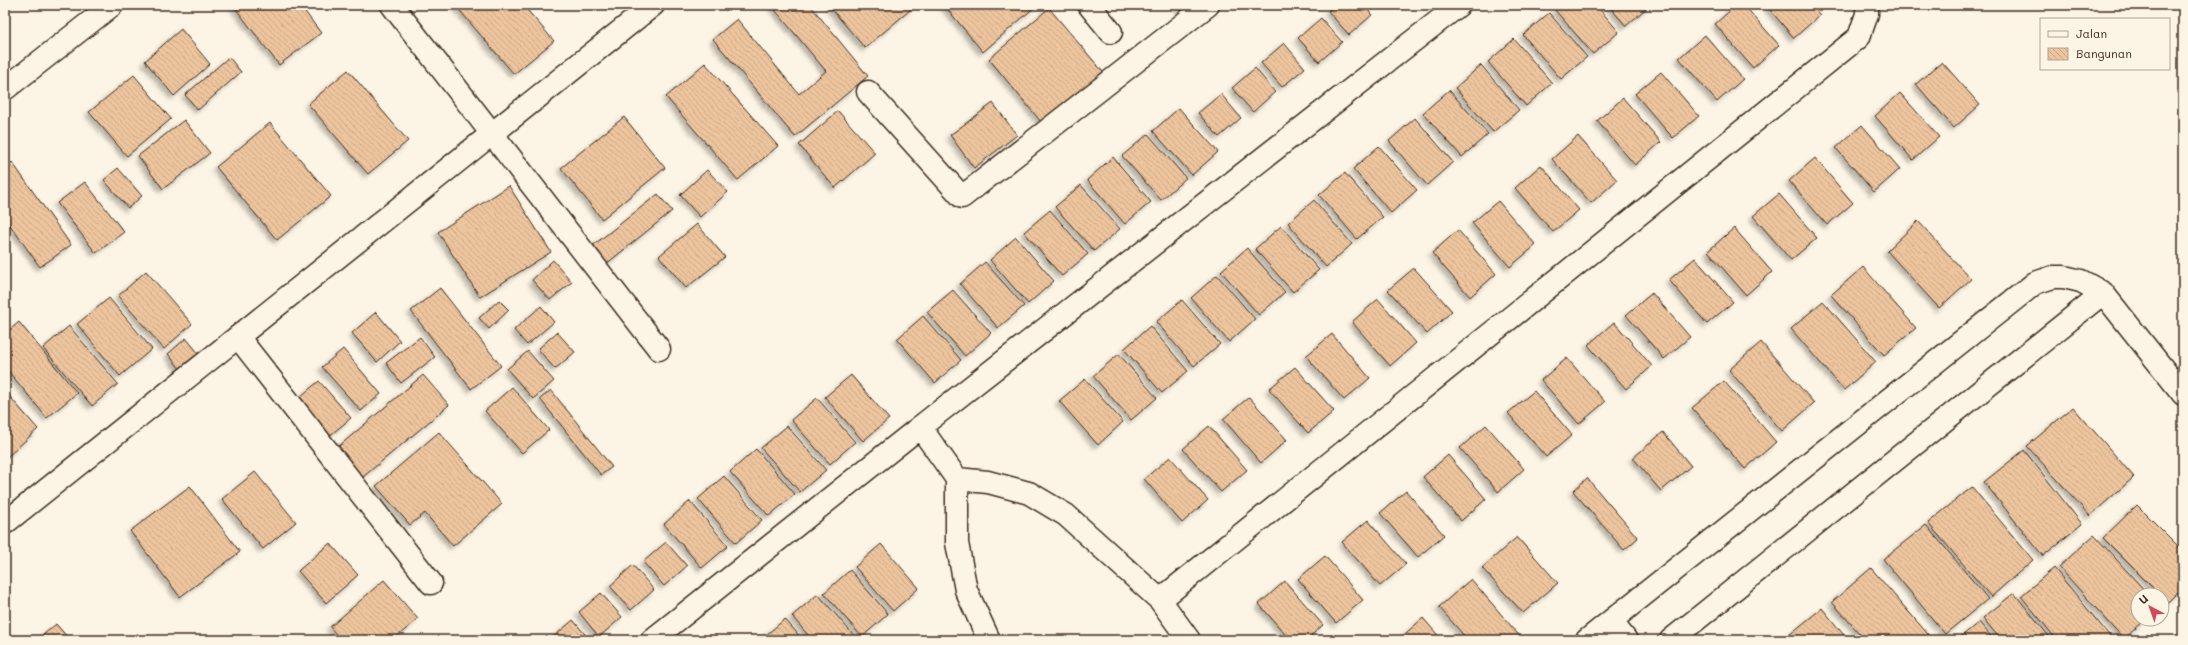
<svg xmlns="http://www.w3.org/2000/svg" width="2188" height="645" font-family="Mali,sans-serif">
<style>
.building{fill:url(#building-back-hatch);stroke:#3b2a1e;filter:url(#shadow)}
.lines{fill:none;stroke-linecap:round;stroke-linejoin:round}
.minor-casing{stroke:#3b2a1e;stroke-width:25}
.minor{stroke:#fcf5e5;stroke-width:22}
</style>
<defs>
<pattern id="building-back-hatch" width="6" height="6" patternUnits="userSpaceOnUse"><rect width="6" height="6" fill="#edc49d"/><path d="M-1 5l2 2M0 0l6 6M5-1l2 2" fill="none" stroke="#cca987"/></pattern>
<filter id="shadow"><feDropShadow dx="-3.5" dy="3.5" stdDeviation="2" flood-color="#0004"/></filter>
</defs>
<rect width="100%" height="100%" fill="#fcf5e5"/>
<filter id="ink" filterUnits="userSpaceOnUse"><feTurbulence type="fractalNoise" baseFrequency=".025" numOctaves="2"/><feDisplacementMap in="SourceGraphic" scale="8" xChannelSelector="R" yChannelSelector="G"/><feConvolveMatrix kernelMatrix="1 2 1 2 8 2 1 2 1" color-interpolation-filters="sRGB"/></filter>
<g filter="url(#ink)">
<path class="building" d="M233 5H300L321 33 279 65Z
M455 5H523L554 41 514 74Z
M771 5H810L868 76 795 137 713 39 737 19 799 94 826 71Z
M828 5H916L865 48Z
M944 5H1037L983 52Z
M1176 5H1204L1187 19Z
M1335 5H1364L1372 15 1349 35 1328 11Z
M1561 5H1596L1619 32 1593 54 1555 10Z
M1608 5H1650L1626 26Z
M1736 5H1744L1779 45 1753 68 1715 24Z
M1766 5H1811L1820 15 1794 38Z
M1049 8 1103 72 1042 123 989 59Z
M1549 13 1587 57 1561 79 1523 35Z
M1321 18 1342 42 1319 62 1298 38Z
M181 29 210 64 174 96 145 61Z
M1705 35 1743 79 1717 102 1679 58Z
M1514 39 1552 83 1526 106 1488 62Z
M1284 43 1305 68 1282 87 1261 63Z
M229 57 241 72 198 110 185 95Z
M1942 62 1980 105 1954 128 1916 84Z
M705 63 778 146 738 180 666 97Z
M1481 65 1519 110 1493 132 1455 88Z
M1255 68 1275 92 1253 112 1232 88Z
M348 70 408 141 368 174 308 104Z
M1661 72 1699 116 1673 138 1635 94Z
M134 75 171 119 127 156 89 112Z
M1449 90 1488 134 1462 157 1423 113Z
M1900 93 1939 137 1913 160 1875 116Z
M1221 94 1241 118 1219 137 1198 113Z
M1623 98 1661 142 1635 165 1597 121Z
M993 103 1017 135 974 168 950 135Z
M1179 108 1218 152 1192 175 1153 131Z
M838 111 875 153 835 188 799 145Z
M624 117 665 168 602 219 561 168Z
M1415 118 1453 162 1427 185 1389 141Z
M184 120 210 153 163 189 138 156Z
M270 123 331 196 277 240 216 167Z
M1862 125 1900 169 1874 192 1836 148Z
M1148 134 1186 178 1161 200 1122 156Z
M1578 136 1617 180 1591 203 1552 159Z
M1379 146 1417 190 1391 213 1353 169Z
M1113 157 1151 202 1125 224 1087 180Z
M1815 158 1853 203 1827 225 1789 181Z
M12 162 71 245 40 267 5 218V167Z
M1541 165 1579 210 1553 232 1515 188Z
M118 168 142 196 128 208 104 180Z
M707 170 728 192 700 217 680 195Z
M1345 173 1383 217 1357 239 1319 195Z
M85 182 124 232 96 253 57 203Z
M1081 185 1120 229 1094 251 1055 207Z
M509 186 551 252 480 297 438 232Z
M658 194 672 211 605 265 591 247Z
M1779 194 1817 238 1791 260 1753 216Z
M1314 200 1352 244 1326 267 1288 223Z
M1498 201 1536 245 1510 267 1472 223Z
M1050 210 1088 254 1062 276 1024 232Z
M1918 221 1971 279 1939 308 1887 251Z
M697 224 725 257 686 288 659 256Z
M1281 226 1319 270 1293 292 1255 249Z
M1734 228 1772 272 1746 295 1708 251Z
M1458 230 1496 274 1470 297 1432 253Z
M1016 237 1054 281 1028 304 990 260Z
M1247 248 1285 292 1259 315 1221 271Z
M1695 258 1733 302 1707 324 1669 280Z
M553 260 572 282 550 300 532 280Z
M985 262 1024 306 998 328 960 284Z
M1863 267 1916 328 1884 355 1831 295Z
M1414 268 1452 311 1427 334 1388 290Z
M146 271 192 324 164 349 118 296Z
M1217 275 1255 319 1229 342 1191 298Z
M440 288 501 366 471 389 411 311Z
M953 290 991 333 965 356 927 312Z
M1652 293 1690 337 1664 359 1626 315Z
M109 298 152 349 120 376 77 324Z
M1378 299 1416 343 1390 366 1352 322Z
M499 300 509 310 489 329 479 318Z
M1182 300 1220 344 1194 366 1156 322Z
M1823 301 1876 362 1844 390 1791 329Z
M541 306 554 322 527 345 514 330Z
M376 312 400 341 377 362 352 333Z
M923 316 961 360 935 383 897 339Z
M19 322 77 393 47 418 5 367V334Z
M1614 322 1652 366 1626 389 1588 345Z
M69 326 118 384 92 406 43 348Z
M1150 326 1188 371 1162 393 1124 349Z
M557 332 575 352 555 369 538 349Z
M1332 334 1370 378 1344 400 1306 356Z
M420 337 435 357 401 383 386 363Z
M186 338 205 361 186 376 168 354Z
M1761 342 1814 403 1782 431 1729 370Z
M343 349 381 394 361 411 322 367Z
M528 351 554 381 533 399 507 369Z
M1119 354 1157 398 1131 420 1093 376Z
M1567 358 1605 402 1579 424 1541 380Z
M1295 367 1334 411 1308 433 1269 389Z
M423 375 449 405 357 482 332 452Z
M851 375 889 419 863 441 825 397Z
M1085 379 1123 422 1098 445 1059 401Z
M319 381 351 418 327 438 295 401Z
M1724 381 1776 442 1745 469 1692 408Z
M512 387 549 430 522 453 485 411Z
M551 390 612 467 601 475 540 399Z
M5 391 38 429 5 459Z
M1534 391 1572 435 1546 457 1508 413Z
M1249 397 1287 440 1261 463 1223 419Z
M817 398 855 442 830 464 791 420Z
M2073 407 2134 477 2090 516 2027 446Z
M1486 425 1524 469 1498 492 1460 448Z
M787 426 826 470 800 492 761 448Z
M1209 426 1247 470 1221 492 1183 449Z
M439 432 502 504 453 546 425 513 410 525 376 486Z
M1663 432 1691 466 1661 491 1633 458Z
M756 449 795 494 769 516 730 472Z
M2024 450 2082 524 2043 556 1984 482Z
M1448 455 1486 499 1461 521 1423 477Z
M1170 457 1208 500 1182 523 1144 479Z
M255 472 296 522 263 549 222 499Z
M724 476 762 520 736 543 698 499Z
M1587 478 1638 538 1624 550 1573 491Z
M190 486 240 552 180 597 130 531Z
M1972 487 2033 560 1991 597 1928 523Z
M1406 491 1444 535 1418 557 1380 513Z
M690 501 728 546 702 568 664 524Z
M2137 505 2183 551V587L2167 603 2162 595H2160L2103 538Z
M1368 520 1406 564 1380 586 1342 542Z
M1926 525 1988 599 1945 634 1883 559Z
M2094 535 2149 595H2138V619H2146L2124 639 2059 567Z
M1517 537 1558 583 1523 613 1482 568Z
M666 542 687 566 664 586 643 562Z
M330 543 358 575 326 603 298 571Z
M881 544 919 588 893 611 855 567Z
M1325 556 1363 600 1336 623 1298 579Z
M633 565 654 590 631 610 610 586Z
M1871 568 1933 640H1865L1832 602Z
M2054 568 2113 640H2057L2021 596Z
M850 570 888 614 862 637 824 593Z
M1471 579 1523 640H1468L1439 607Z
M384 580 418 619 393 640H341L330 627Z
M1285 581 1323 625 1306 640H1290L1259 604Z
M601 593 622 617 599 637 579 612Z
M2014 593 2052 640H2001L1983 618Z
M818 594 856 638 854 640H812L792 616Z
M1822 608 1848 640H1783Z
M1423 618 1442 640H1398Z
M785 619 803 640H760Z
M573 620 590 640H550Z
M1979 622 1994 640H1957Z
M56 624 70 640H37Z"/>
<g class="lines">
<g class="minor-casing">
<path id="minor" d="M392 5 659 349
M1089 5 1111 32
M5 89 112 5
M868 92 962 197 1208 5
M238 337 431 583
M920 427 1459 5
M957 479 988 482 1029 493 1066 515 1160 600 1189 640
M5 523 653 5
M1160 600 1859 37 1867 14V5
M1611 621 1626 640
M652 640 920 427 957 479V543L966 590 989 640
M1587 640 2035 283 2053 277H2064L2081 281 2103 293 2183 394
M1671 640 2103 293"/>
</g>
<use href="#minor" class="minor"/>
</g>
</g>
<rect width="2188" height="645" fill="none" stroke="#fcf5e5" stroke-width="20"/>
<rect x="10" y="10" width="2168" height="625" fill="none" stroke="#3b2a1e" stroke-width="1.5" filter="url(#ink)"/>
<rect x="2040" y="18" width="130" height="52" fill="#fcf5e5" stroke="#afa495"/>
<rect x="2048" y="31" width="20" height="6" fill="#fcf5e5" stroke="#afa495"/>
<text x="2076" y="38" font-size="12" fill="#3b2a1e">Jalan</text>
<rect x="2048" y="48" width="20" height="12" fill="url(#building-back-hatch)" stroke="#afa495"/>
<text x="2076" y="58" font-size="12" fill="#3b2a1e">Bangunan</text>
<g transform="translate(2150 607) rotate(319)"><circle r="19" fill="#fcf5e5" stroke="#afa495"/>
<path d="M0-3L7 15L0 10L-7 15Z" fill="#d1495b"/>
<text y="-6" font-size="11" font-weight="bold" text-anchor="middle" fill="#3b2a1e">U</text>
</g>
</svg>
